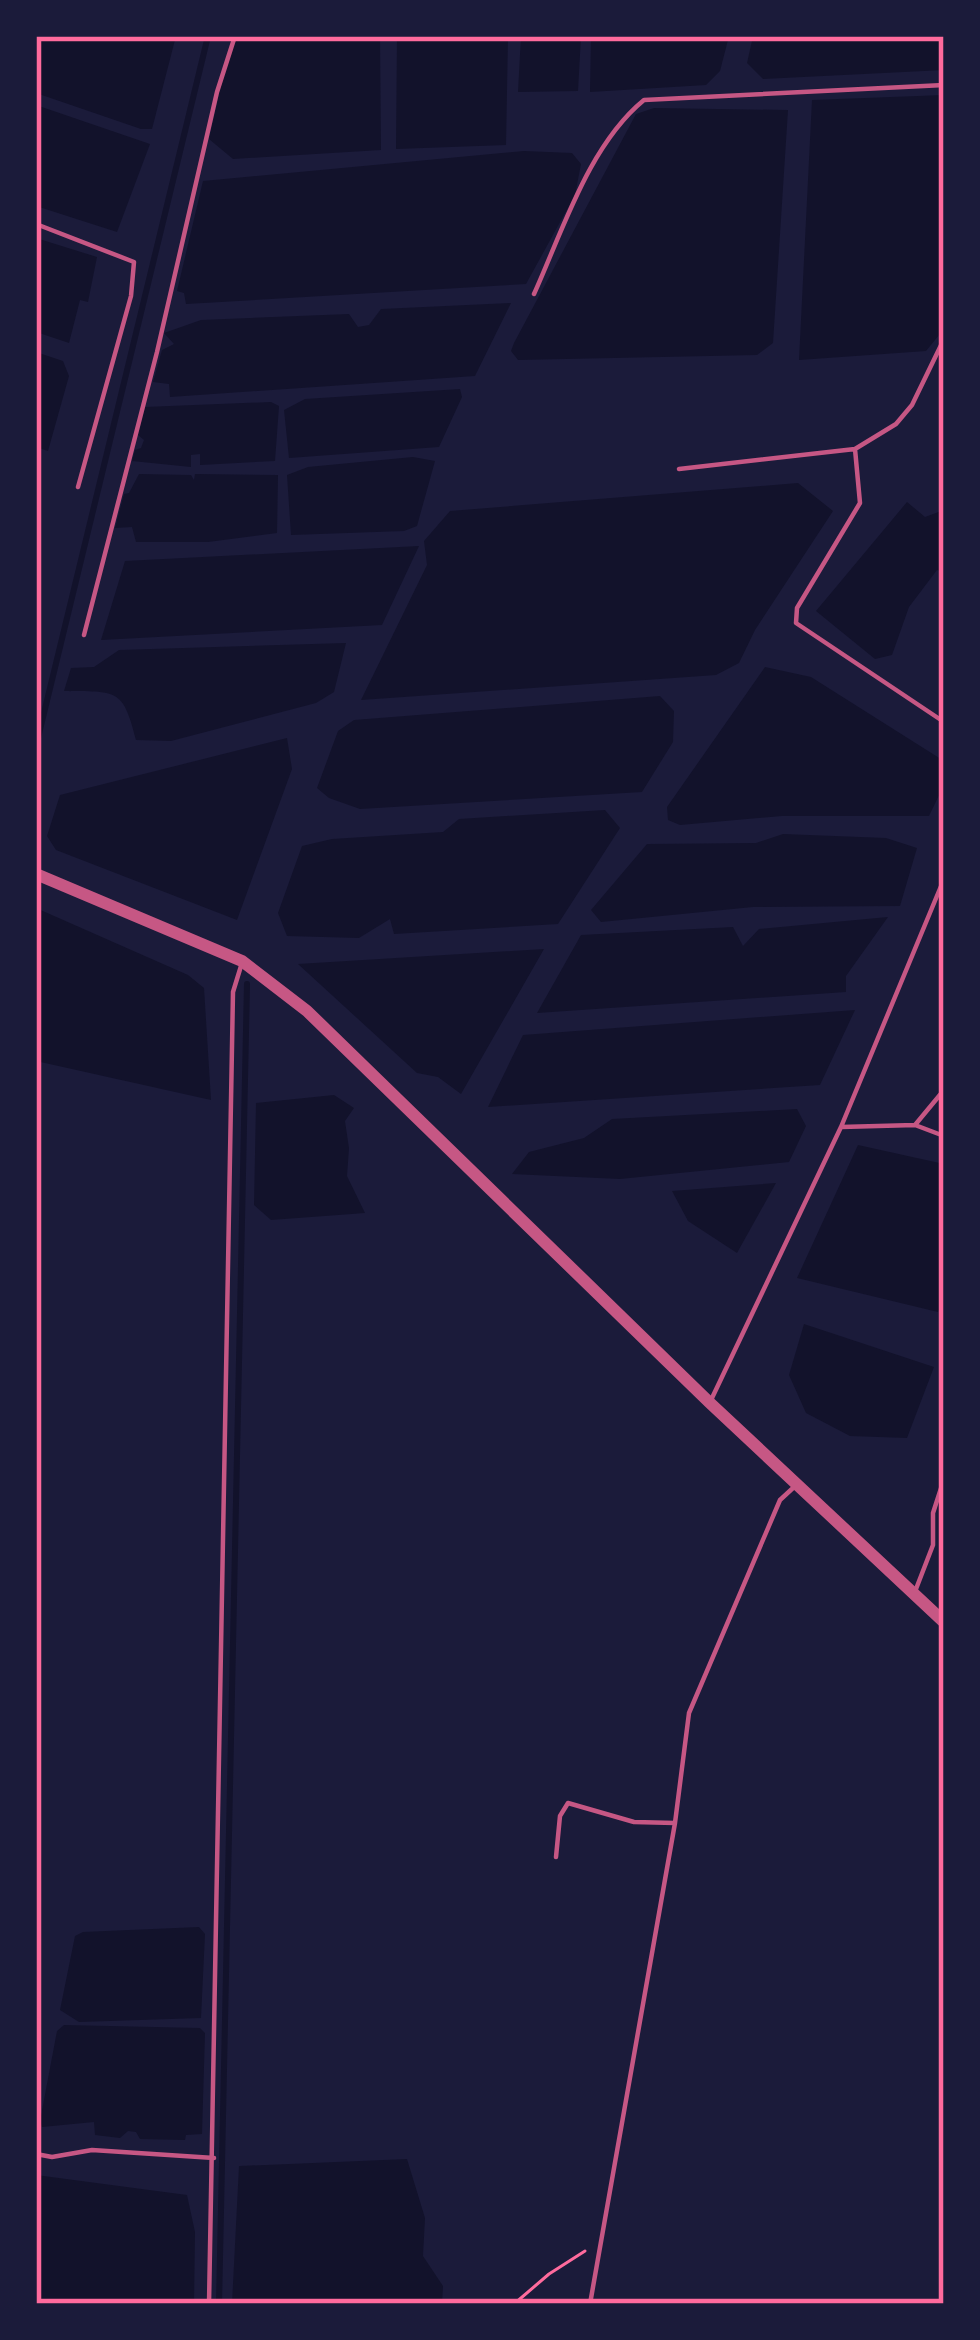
<svg xmlns="http://www.w3.org/2000/svg" width="980" height="2340" font-family="Poppins,sans-serif">
<style>
.water{fill:#12122b}
.lines{fill:none;stroke-linecap:round;stroke-linejoin:round}
.stream{stroke:#12122b;stroke-width:6}
.path{stroke:#ff6b9d;stroke-width:3}
.service{stroke:#c65784;stroke-width:4.5}
.tertiary{stroke:#c65784;stroke-width:12}
.neatline{fill:none;stroke:#ff6b9d;stroke-width:4.5}
</style>
<rect width="100%" height="100%" fill="#1b1b3a"/>
<path class="water" d="M36 36H176L152 129H141L36 93Z
M286 36H380L381 150 233 159 209 139 231 41Z
M397 36H508L506 145 396 149Z
M521 36H581L578 91 518 92Z
M591 36H729L720 71 706 85 590 92Z
M753 36H944V70L763 79 747 63Z
M944 95V329L926 351 799 360 812 100Z
M36 105 150 144 117 232 36 206Z
M654 108 788 110 773 343 757 355 518 360 511 351 514 343 636 114Z
M524 151 572 153 581 164 575 195 526 284 186 304 184 293 177 291 203 181Z
M36 238 97 257 88 302 80 300 69 343 36 332Z
M511 303 475 376 170 397 169 384 153 382 162 350 174 344 164 333 201 320 349 314 358 327 369 325 381 309Z
M36 352 63 361 69 376 48 451 36 447Z
M460 389 462 397 439 447 289 458 284 410 305 399Z
M271 402 279 406 275 461 200 465V454L191 455V467L132 461 135 450 141 448 144 440 138 435 145 407Z
M413 457 435 461 417 526 404 531 291 535 287 475 308 467Z
M139 474 191 475 194 480 195 474 278 475 277 533 208 542H136L132 527 115 528 124 494 129 493Z
M798 483 833 511 755 630 739 663 716 675 361 700 427 565 424 541 450 511Z
M907 502 925 517 944 510V572L937 570 909 607 892 655 875 659 816 611Z
M419 546 382 625 101 640 125 561Z
M346 643 334 692 316 703 171 741 136 740C123 687 116 692 64 691L71 668 94 667 119 650Z
M765 667 811 677 944 761V785L929 816H782L680 825 668 820 667 807Z
M660 696 674 711 673 742 642 792 360 809 329 798 317 788 338 731 354 720Z
M287 738 292 769 237 920 56 850 47 836 60 795Z
M605 810 620 828 558 924 394 934 390 919 359 938 287 936 278 913 302 846 332 839 443 832 459 819Z
M783 834 886 838 917 848 900 906 753 907 601 922 591 910 647 844 756 843Z
M36 908 188 975 204 988 211 1100 36 1061Z
M888 917 846 976V992L537 1013 581 935 733 927 743 946 759 929Z
M544 949 461 1094 438 1077 417 1073 298 964Z
M855 1010 820 1085 488 1107 523 1035Z
M334 1095 354 1108 345 1121 349 1148 347 1176 365 1213 271 1220 254 1205 256 1103Z
M797 1109 806 1126 789 1162 620 1179 512 1174 529 1152 584 1138 612 1119Z
M858 1145 944 1164V1296L938 1312 797 1278Z
M776 1183 737 1253 688 1221 672 1191Z
M804 1324 934 1367 907 1438 850 1436 806 1413 789 1375Z
M199 1927 205 1934 201 2018 79 2022 60 2010 75 1936 83 1932Z
M64 2025 200 2028 205 2033 202 2134 186 2135 185 2140 140 2139 136 2132 128 2131 120 2138 95 2135 94 2122 42 2127 40 2121 57 2031Z
M407 2159 425 2218 423 2256 443 2286 442 2304H232L239 2166Z
M36 2175 187 2195 195 2232 194 2304H36Z"/>
<g class="lines">
<path class="stream" d="M36 746 208 36
M219 2304 247 984"/>
<path class="path" d="M514 2304 549 2274 585 2251"/>
<path class="service" d="M36 224 134 262 131 296 78 487
M534 294C563 230 589 145 644 100L944 85
M855 449 860 503 797 608 796 623 944 722
M679 469 855 449 896 424 912 405 944 339
M84 635 157 352 217 92 235 36
M915 1125 944 1090
M841 1127 915 1125 944 1136
M712 1398 841 1127 944 879
M916 1589 933 1545V1513L944 1479
M556 1857 560 1816 568 1803 634 1822 675 1823
M36 2154 52 2157 92 2150 214 2158
M209 2304 233 992 241 966
M590 2304 675 1823 689 1713 780 1500 793 1488"/>
<path class="tertiary" d="M36 874 242 961 307 1011 710 1403 944 1622"/>
</g>
<rect width="980" height="2340" fill="none" stroke="#1b1b3a" stroke-width="78"/>
<rect x="39" y="39" width="902" height="2262" class="neatline"/>
</svg>
